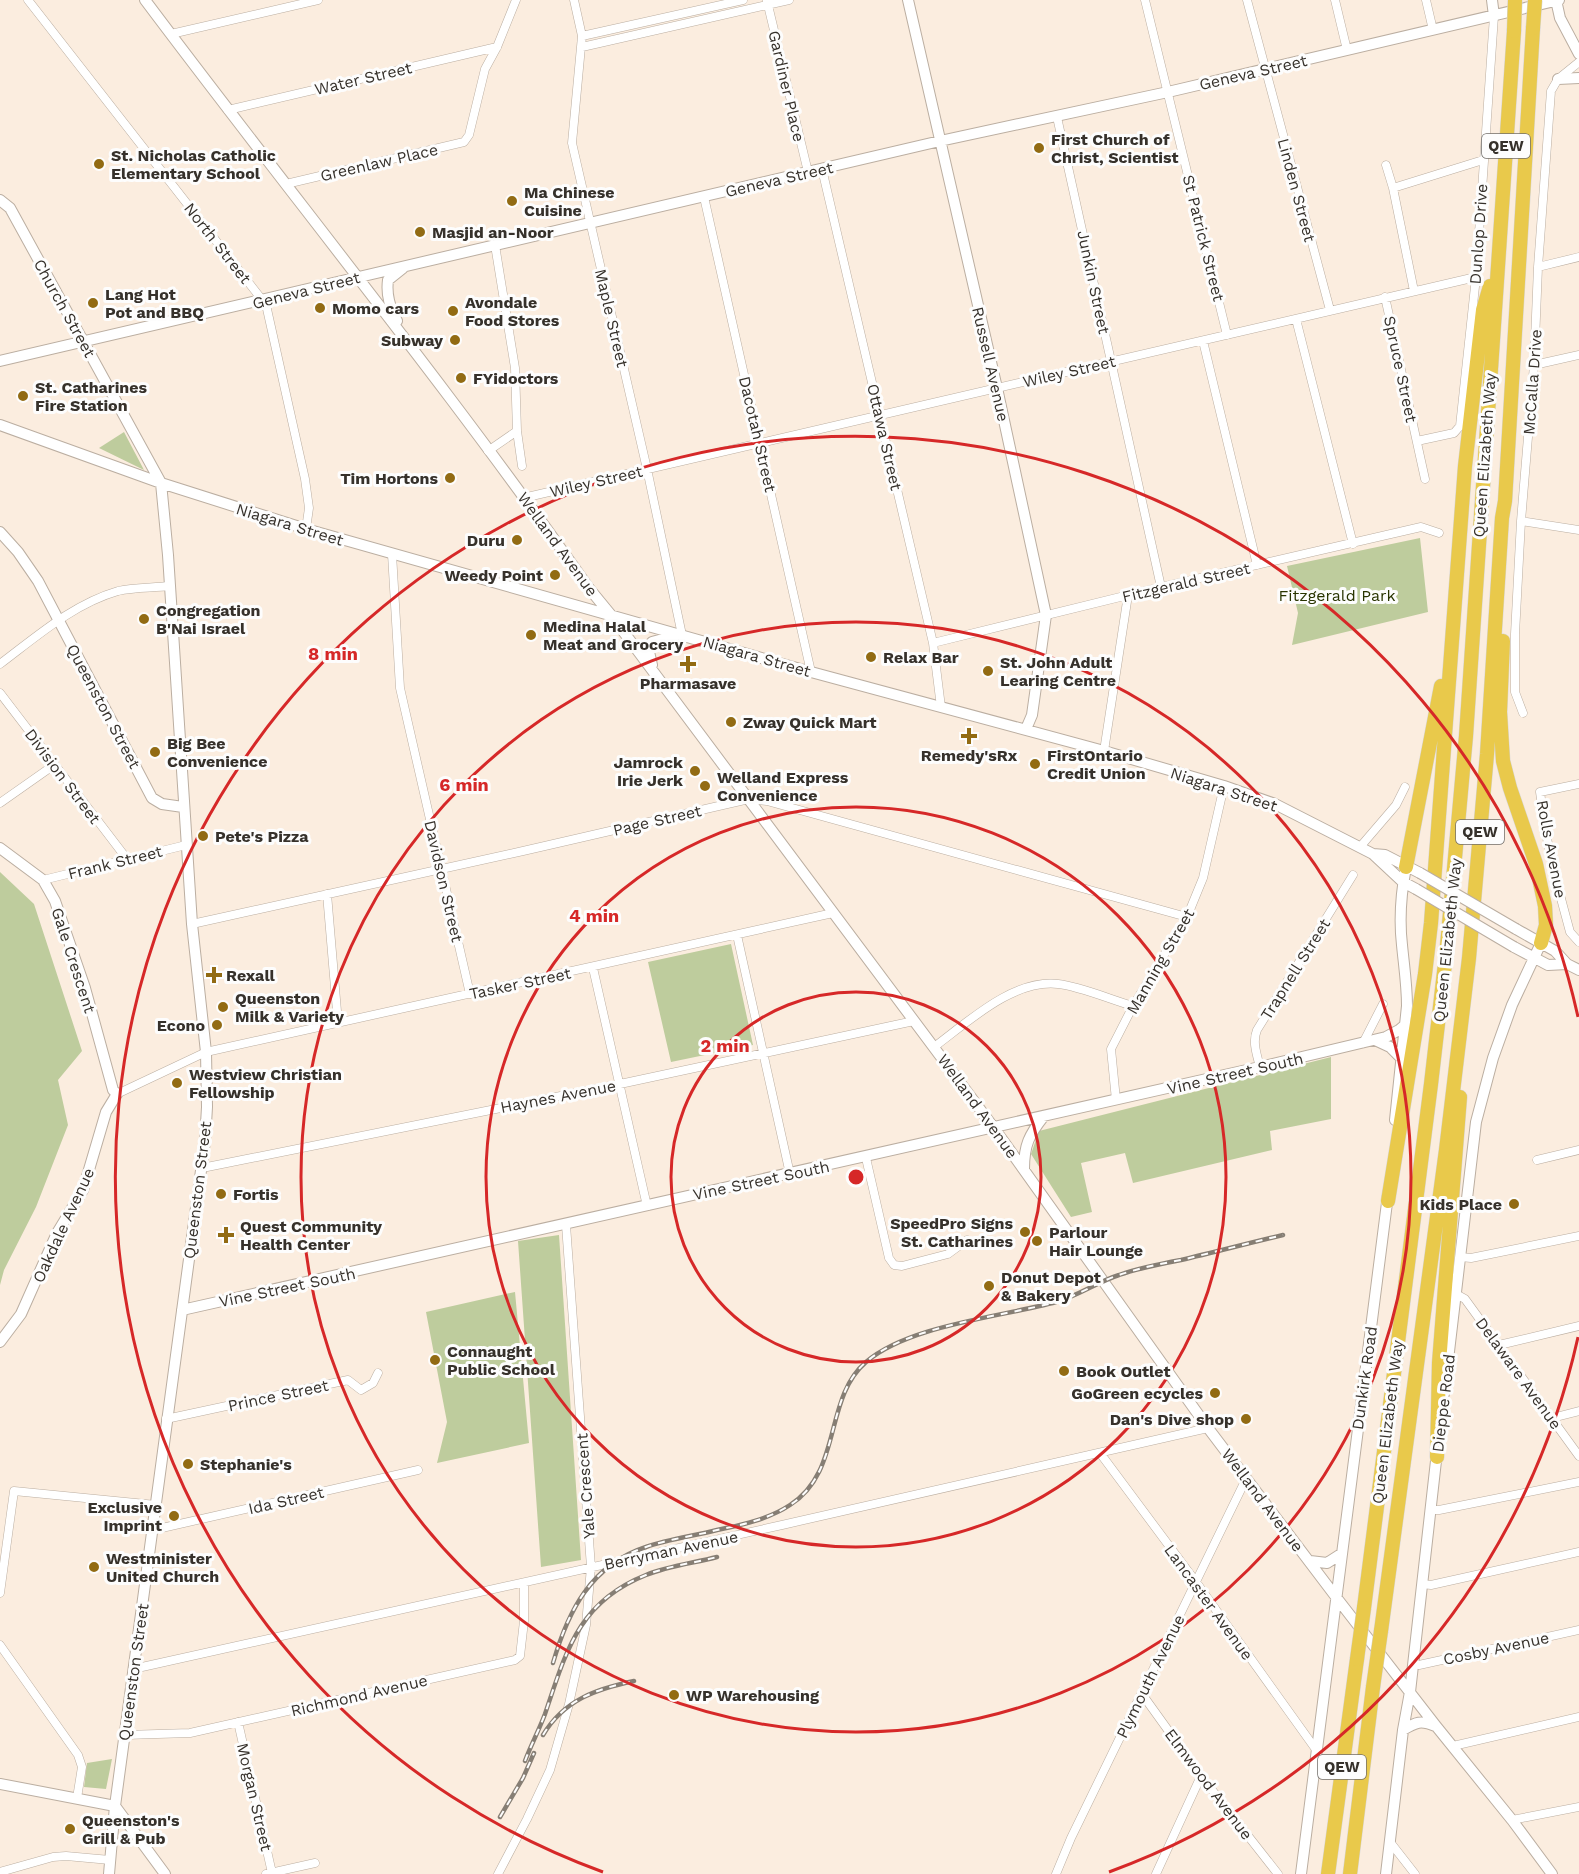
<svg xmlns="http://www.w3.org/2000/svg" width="1579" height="1874" font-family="'Work Sans',sans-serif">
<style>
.green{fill:#becc9d}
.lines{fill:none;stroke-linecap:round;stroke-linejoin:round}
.street-casing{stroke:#bbaea1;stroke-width:9}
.secondary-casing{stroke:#bbaea1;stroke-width:12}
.highway-casing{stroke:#d7d6d5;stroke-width:15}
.street{stroke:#fff;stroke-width:8}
.secondary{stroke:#fff;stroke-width:10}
.highway{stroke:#e9c94b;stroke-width:14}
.rail-casing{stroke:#867e74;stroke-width:4.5}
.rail{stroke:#fdfdfd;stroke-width:2;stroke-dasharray:7;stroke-linecap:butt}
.secondary-bridge-casing{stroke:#bbaea1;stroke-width:12;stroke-linecap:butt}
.highway-bridge-casing{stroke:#d7d6d5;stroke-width:15;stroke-linecap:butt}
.secondary-bridge{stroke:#fff;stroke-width:10}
.highway-bridge{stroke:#e9c94b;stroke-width:14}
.ring{fill:none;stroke:#d62828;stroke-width:3}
.poi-dot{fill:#926b13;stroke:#fdfdfd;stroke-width:2}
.labels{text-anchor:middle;stroke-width:6;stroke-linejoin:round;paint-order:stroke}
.shield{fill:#fdfdfd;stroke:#726e6a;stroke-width:1.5}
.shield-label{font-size:15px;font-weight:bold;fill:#36312b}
.street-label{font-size:16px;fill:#36312b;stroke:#fdfdfd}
.poi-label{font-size:16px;font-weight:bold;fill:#36312b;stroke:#fdfdfd;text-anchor:start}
.park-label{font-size:16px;fill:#293400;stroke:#fdfdfd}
.centre{fill:#d62828;stroke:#fdfdfd;stroke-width:3}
.ring-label{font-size:18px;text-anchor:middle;font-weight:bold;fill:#d62828;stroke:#fdfdfd;stroke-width:6;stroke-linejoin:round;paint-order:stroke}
</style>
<rect width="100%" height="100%" fill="#fbeddf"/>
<path class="green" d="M124 432 144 470 99 448Z
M1420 538 1428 612 1292 645 1298 613 1287 566Z
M0 872 34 904 82 1051 58 1080 68 1125 36 1207 4 1270 0 1285Z
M731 944 753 1045 671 1062 648 962Z
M1331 1057V1119L1270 1131 1272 1150 1133 1183 1125 1153 1081 1163 1092 1212 1071 1217 1031 1154 1039 1131Z
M559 1235 581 1560 541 1567 518 1241Z
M515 1292 529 1443 437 1463 447 1422 426 1312Z
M112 1759 106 1789 84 1787 87 1763Z"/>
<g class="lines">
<g class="street-casing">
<path id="street" d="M28 0 263 301 267 309 305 479 309 508 306 529
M574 0 582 36 572 143 647 469 682 635
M1145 0 1227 335
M1247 0 1330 310
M1335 0 1347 50
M1426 0 1433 30
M767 1 808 172
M171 34 318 0
M582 36 743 0
M582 47 789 0
M228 110 497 47
M1057 117 1161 587
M1386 165 1393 188 1414 291
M822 169 933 643 941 707
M286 184 464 142 469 135 485 69 497 47 516 0
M1393 188 1483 160
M704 197 811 672
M495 245 515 368 517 431 522 466
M1538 267 1579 257
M1385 297 1425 479
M1296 319 1353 544
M1203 341 1257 565
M1534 365 1579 355
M1417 441 1454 433 1460 426 1476 277 1494 16
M488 451 517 431
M523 498 1476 277
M1521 521 1579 530
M392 554 400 688 470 994
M933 643 1161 587 1421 527 1439 533
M0 664C36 637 73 604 118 591 134 587 153 588 169 586
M0 693 127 859
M1523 713 1515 692V634L1521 521 1534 365 1538 267 1551 91 1558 79 1579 62
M1104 751 1128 595
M1579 784 1540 792 1546 834 1556 880 1570 932 1579 942
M0 803 54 765
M1360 847 1396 805 1405 787
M43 880 186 845
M327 894 338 1023
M192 924 523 851 749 799 767 801 1187 917
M737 935 790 1174
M593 968 647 1206
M1363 1043 1383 1004
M934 1047C968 1022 1013 979 1058 984 1079 986 1112 1000 1133 1006
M1260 1067C1257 1055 1252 1042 1257 1030L1353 875
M117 1094 206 1052 833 913
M1116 1100 1111 1049 1133 1006 1187 917 1203 878 1224 786
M866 1158 889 1258 894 1265 902 1266 948 1254 967 1240
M1537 1160 1579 1150
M202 1168 620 1084 914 1021
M1460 1257 1471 1258 1579 1236
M1456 1294 1465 1299 1579 1456
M1499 1345 1579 1326
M1552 1418 1579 1411
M166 1419 348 1380 361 1390 373 1383 378 1373
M1100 1453 1196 1582 1317 1751
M1432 1510H1439L1579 1482
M153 1530 418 1470
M1422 1584 1431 1585 1579 1552
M0 1593 14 1491 156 1505
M0 1645 78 1755 82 1767 77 1798
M1413 1664 1419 1665 1579 1630
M133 1669 782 1525 1208 1428
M1142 1694 1201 1776 1278 1874
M238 1722 272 1873
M125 1735 190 1733 515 1660 520 1656 524 1621V1583
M1453 1746 1579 1717
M1512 1820 1579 1807
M1390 1842 1415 1874
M0 1872 53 1857 66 1856 110 1860
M266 1874 315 1863
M498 1874 527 1819 550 1770 569 1704 586 1625 591 1567 566 1225
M1056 1874 1071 1838 1246 1479
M1156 1874 1201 1776"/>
</g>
<g class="secondary-casing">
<path id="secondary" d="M145 0C292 196 447 386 588 587L611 615 994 1128 1208 1428 1336 1597 1436 1726 1512 1820 1552 1874
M908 0 997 388 1046 615 1032 715 1026 729
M1492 0 1494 16
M1556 0 1560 18 1579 54
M1558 79 1579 78
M0 200 10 208 161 483 168 555 192 924 206 1052 207 1107 205 1141 115 1806 109 1874
M397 321C390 307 386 295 388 280L403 268
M0 361 940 141 1168 92 1559 0
M0 425 161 483 306 529 811 672 1104 751 1224 786 1275 804 1373 854 1385 855 1420 873
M0 532 18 552 38 581 152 798 162 804 183 807
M652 665 648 647 652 642 677 635
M0 848 43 880 55 901 85 988 113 1090 117 1094 106 1112 83 1190 57 1233 21 1314 0 1342
M1373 854 1403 882 1416 889
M1516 929 1555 951 1567 964 1579 970
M1514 947 1548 965 1567 964
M1375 1040 1390 1047 1401 1058
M1395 1120 1407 1006C1407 985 1404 966 1402 945 1399 919 1401 893 1406 867
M1024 1169C1024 1145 1029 1135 1044 1116
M182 1310 1260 1067 1386 1037 1399 1030 1406 1024
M1444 1394 1476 1122 1493 1058 1512 1005 1541 943
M1310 1561 1327 1563 1341 1554
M1403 1730C1416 1722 1421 1720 1435 1726
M0 1784 115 1806
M115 1806 165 1874
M1301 1874 1388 1195
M1386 1874 1403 1730 1410 1692 1437 1452"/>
</g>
<g class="highway-casing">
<path id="highway" d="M1503 641 1500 712 1503 761 1510 788 1536 864 1545 906 1546 925 1541 943
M1406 867 1441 686
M1388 1201 1425 974 1431 923 1465 466 1483 310 1490 286
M1437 1457 1439 1363 1460 1097
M1364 1608 1431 1084 1447 946 1466 736 1514 31
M1381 1631 1446 1150 1469 958 1487 754 1502 518 1505 501 1533 28
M1328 1874 1357 1659
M1350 1874 1373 1687"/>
</g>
<use href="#street" class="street"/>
<use href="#secondary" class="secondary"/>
<use href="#highway" class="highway"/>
<g class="rail-casing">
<path id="rail" d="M553 1663C568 1611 591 1565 646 1547 669 1539 694 1536 717 1530 742 1525 769 1519 790 1505 843 1471 823 1399 866 1362 909 1325 1001 1317 1056 1302 1078 1296 1097 1282 1119 1275 1139 1268 1160 1264 1181 1260 1215 1252 1249 1243 1283 1235
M543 1735C564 1700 596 1689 634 1681
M525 1761C531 1745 539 1730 545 1714 566 1652 578 1602 646 1575 668 1566 694 1563 717 1557
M500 1817 523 1778 534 1753"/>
</g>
<use href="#rail" class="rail"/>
<g class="secondary-bridge-casing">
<path id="secondary-bridge" d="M1420 873 1516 929
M1416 889 1514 947"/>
</g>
<g class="highway-bridge-casing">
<path id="highway-bridge" d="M1533 28 1535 0
M1514 31 1515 0
M1357 1659 1364 1608
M1373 1687 1381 1631"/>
</g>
<use href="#secondary-bridge" class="secondary-bridge"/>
<use href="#highway-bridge" class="highway-bridge"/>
</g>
<g class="ring">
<circle cx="856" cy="1177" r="185"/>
<circle cx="856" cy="1177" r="370"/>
<circle cx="856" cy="1177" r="555"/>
<path d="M1578 1337A740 740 0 0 1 1109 1872M603 1872A740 740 0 1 1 1578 1017"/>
</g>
<g class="poi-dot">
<circle cx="1039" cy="148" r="6"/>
<circle cx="99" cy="164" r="6"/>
<circle cx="512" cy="201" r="6"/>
<circle cx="420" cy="232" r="6"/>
<circle cx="93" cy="303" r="6"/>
<circle cx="320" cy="308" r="6"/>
<circle cx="453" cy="311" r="6"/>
<circle cx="455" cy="340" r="6"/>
<circle cx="461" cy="378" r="6"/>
<circle cx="23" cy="396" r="6"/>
<circle cx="450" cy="478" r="6"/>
<circle cx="517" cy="540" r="6"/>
<circle cx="555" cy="575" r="6"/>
<circle cx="144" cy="619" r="6"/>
<circle cx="531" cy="635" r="6"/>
<circle cx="871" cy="657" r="6"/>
<path d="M685 655h6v6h6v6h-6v6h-6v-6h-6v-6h6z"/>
<circle cx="988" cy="671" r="6"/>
<circle cx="731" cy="722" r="6"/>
<path d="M966 727h6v6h6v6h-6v6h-6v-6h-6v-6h6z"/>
<circle cx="155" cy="752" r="6"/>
<circle cx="1035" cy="764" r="6"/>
<circle cx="695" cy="771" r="6"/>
<circle cx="705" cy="786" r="6"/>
<circle cx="203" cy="836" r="6"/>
<path d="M211 966h6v6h6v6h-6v6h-6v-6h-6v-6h6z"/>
<circle cx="223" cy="1007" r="6"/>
<circle cx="217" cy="1025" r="6"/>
<circle cx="177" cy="1083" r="6"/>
<circle cx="221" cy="1194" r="6"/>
<circle cx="1514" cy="1204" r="6"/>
<circle cx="1025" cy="1232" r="6"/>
<path d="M223 1226h6v6h6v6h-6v6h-6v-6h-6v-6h6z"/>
<circle cx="1037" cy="1241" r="6"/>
<circle cx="989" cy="1286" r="6"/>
<circle cx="435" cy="1360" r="6"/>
<circle cx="1064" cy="1371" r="6"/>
<circle cx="1215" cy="1393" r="6"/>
<circle cx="1246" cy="1419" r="6"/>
<circle cx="188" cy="1464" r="6"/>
<circle cx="174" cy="1516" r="6"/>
<circle cx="94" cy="1567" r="6"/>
<circle cx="674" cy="1695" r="6"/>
<circle cx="70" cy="1829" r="6"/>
</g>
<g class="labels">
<g class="shield">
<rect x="1482" y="134" width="48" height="24" rx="4.5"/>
<rect x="1456" y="820" width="48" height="24" rx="4.5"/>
<rect x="1318" y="1755" width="48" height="24" rx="4.5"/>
</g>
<g class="shield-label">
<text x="1506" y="151">QEW</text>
<text x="1480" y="837">QEW</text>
<text x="1342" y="1772">QEW</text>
</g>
<g class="street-label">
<text transform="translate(1253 72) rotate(-13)" y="6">Geneva Street</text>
<text transform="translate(363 78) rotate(-13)" y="6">Water Street</text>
<text transform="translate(787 86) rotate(77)" y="6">Gardiner Place</text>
<text transform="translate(379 162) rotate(-13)" y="6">Greenlaw Place</text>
<text transform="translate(779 179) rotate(-13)" y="6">Geneva Street</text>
<text transform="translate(1297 190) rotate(75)" y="6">Linden Street</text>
<text transform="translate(1478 234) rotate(-86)" y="6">Dunlop Drive</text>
<text transform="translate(1204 238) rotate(76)" y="6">St Patrick Street</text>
<text transform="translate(218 243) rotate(52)" y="6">North Street</text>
<text transform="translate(1094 282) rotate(78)" y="6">Junkin Street</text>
<text transform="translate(306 290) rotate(-14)" y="6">Geneva Street</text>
<text transform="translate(65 308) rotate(61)" y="6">Church Street</text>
<text transform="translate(612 318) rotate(77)" y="6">Maple Street</text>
<text transform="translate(991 364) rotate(77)" y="6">Russell Avenue</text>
<text transform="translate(1401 369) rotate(78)" y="6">Spruce Street</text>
<text transform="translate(1069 371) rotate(-13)" y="6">Wiley Street</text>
<text transform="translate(1532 382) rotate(-86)" y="6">McCalla Drive</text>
<text transform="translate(758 434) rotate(77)" y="6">Dacotah Street</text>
<text transform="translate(885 437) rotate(77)" y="6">Ottawa Street</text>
<text transform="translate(1484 455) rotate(-86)" y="6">Queen Elizabeth Way</text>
<text transform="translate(596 481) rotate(-13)" y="6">Wiley Street</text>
<text transform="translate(290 524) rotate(17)" y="6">Niagara Street</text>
<text transform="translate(558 544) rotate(54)" y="6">Welland Avenue</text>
<text transform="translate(1186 582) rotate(-13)" y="6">Fitzgerald Street</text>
<text transform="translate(757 656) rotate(16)" y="6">Niagara Street</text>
<text transform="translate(104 706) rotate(62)" y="6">Queenston Street</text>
<text transform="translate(63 776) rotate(53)" y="6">Division Street</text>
<text transform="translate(1224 789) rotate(18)" y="6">Niagara Street</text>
<text transform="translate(657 820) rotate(-13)" y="6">Page Street</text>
<text transform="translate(1552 849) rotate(79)" y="6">Rolls Avenue</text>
<text transform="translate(115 862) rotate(-14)" y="6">Frank Street</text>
<text transform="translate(444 881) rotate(77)" y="6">Davidson Street</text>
<text transform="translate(1447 940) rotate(-84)" y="6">Queen Elizabeth Way</text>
<text transform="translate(74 960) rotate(72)" y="6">Gale Crescent</text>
<text transform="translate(1160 961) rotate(-60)" y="6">Manning Street</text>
<text transform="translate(1295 969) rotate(-58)" y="6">Trapnell Street</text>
<text transform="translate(520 983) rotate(-12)" y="6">Tasker Street</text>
<text transform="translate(1235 1073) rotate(-13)" y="6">Vine Street South</text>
<text transform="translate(558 1096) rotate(-11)" y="6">Haynes Avenue</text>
<text transform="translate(978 1106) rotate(54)" y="6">Welland Avenue</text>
<text transform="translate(761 1180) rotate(-12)" y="6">Vine Street South</text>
<text transform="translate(197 1190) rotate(-83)" y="6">Queenston Street</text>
<text transform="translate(63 1225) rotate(-65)" y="6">Oakdale Avenue</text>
<text transform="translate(287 1287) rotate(-12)" y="6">Vine Street South</text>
<text transform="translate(1519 1373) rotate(54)" y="6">Delaware Avenue</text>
<text transform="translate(1364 1378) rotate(-82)" y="6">Dunkirk Road</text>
<text transform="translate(278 1395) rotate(-12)" y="6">Prince Street</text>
<text transform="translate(1443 1403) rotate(-83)" y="6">Dieppe Road</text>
<text transform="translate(1387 1422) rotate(-83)" y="6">Queen Elizabeth Way</text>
<text transform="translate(585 1486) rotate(-94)" y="6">Yale Crescent</text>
<text transform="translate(286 1500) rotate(-13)" y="6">Ida Street</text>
<text transform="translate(1263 1500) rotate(53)" y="6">Welland Avenue</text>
<text transform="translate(671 1550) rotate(-12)" y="6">Berryman Avenue</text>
<text transform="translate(1209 1602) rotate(54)" y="6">Lancaster Avenue</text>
<text transform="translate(1496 1648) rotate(-12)" y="6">Cosby Avenue</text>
<text transform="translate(133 1672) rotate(-82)" y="6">Queenston Street</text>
<text transform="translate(1150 1676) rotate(-64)" y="6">Plymouth Avenue</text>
<text transform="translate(359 1695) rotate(-13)" y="6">Richmond Avenue</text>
<text transform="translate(1209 1784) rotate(53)" y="6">Elmwood Avenue</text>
<text transform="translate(255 1797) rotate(77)" y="6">Morgan Street</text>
</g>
<g class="poi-label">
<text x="1051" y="145">First Church of<tspan x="1051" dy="18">Christ, Scientist</tspan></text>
<text x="111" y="161">St. Nicholas Catholic<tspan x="111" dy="18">Elementary School</tspan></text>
<text x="524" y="198">Ma Chinese<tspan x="524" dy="18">Cuisine</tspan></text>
<text x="432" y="238">Masjid an-Noor</text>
<text x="105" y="300">Lang Hot<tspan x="105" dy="18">Pot and BBQ</tspan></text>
<text x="465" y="308">Avondale<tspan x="465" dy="18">Food Stores</tspan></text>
<text x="332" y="314">Momo cars</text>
<text x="443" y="346" text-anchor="end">Subway</text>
<text x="473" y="384">FYidoctors</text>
<text x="35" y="393">St. Catharines<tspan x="35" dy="18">Fire Station</tspan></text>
<text x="438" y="484" text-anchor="end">Tim Hortons</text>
<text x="505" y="546" text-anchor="end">Duru</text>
<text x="543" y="581" text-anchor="end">Weedy Point</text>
<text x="156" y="616">Congregation<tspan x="156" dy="18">B'Nai Israel</tspan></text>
<text x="543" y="632">Medina Halal<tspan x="543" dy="18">Meat and Grocery</tspan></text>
<text x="883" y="663">Relax Bar</text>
<text x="1000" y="668">St. John Adult<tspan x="1000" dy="18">Learing Centre</tspan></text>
<text x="688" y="689" text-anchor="middle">Pharmasave</text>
<text x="743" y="728">Zway Quick Mart</text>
<text x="167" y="749">Big Bee<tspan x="167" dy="18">Convenience</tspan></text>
<text x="969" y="761" text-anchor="middle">Remedy'sRx</text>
<text x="1047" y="761">FirstOntario<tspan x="1047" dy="18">Credit Union</tspan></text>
<text x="683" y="768" text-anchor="end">Jamrock<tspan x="683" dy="18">Irie Jerk</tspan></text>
<text x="717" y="783">Welland Express<tspan x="717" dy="18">Convenience</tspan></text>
<text x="215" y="842">Pete's Pizza</text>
<text x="226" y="981">Rexall</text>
<text x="235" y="1004">Queenston<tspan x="235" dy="18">Milk &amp; Variety</tspan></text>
<text x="205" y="1031" text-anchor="end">Econo</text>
<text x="189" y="1080">Westview Christian<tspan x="189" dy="18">Fellowship</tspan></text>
<text x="233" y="1200">Fortis</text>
<text x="1502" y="1210" text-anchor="end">Kids Place</text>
<text x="1013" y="1229" text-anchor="end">SpeedPro Signs<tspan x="1013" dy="18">St. Catharines</tspan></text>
<text x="240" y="1232">Quest Community<tspan x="240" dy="18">Health Center</tspan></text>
<text x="1049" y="1238">Parlour<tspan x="1049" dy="18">Hair Lounge</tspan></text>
<text x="1001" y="1283">Donut Depot<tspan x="1001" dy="18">&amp; Bakery</tspan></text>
<text x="447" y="1357">Connaught<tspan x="447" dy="18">Public School</tspan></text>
<text x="1076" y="1377">Book Outlet</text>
<text x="1203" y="1399" text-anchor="end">GoGreen ecycles</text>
<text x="1234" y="1425" text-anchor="end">Dan's Dive shop</text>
<text x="200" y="1470">Stephanie's</text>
<text x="162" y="1513" text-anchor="end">Exclusive<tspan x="162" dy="18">Imprint</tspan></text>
<text x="106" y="1564">Westminister<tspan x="106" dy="18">United Church</tspan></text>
<text x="686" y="1701">WP Warehousing</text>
<text x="82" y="1826">Queenston's<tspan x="82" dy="18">Grill &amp; Pub</tspan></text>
</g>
<g class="park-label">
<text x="1337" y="601">Fitzgerald Park</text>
</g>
</g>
<circle cx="856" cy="1177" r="9" class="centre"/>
<g class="ring-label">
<text x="333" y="660">8 min</text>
<text x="464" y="791">6 min</text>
<text x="594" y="922">4 min</text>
<text x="725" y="1052">2 min</text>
</g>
</svg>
